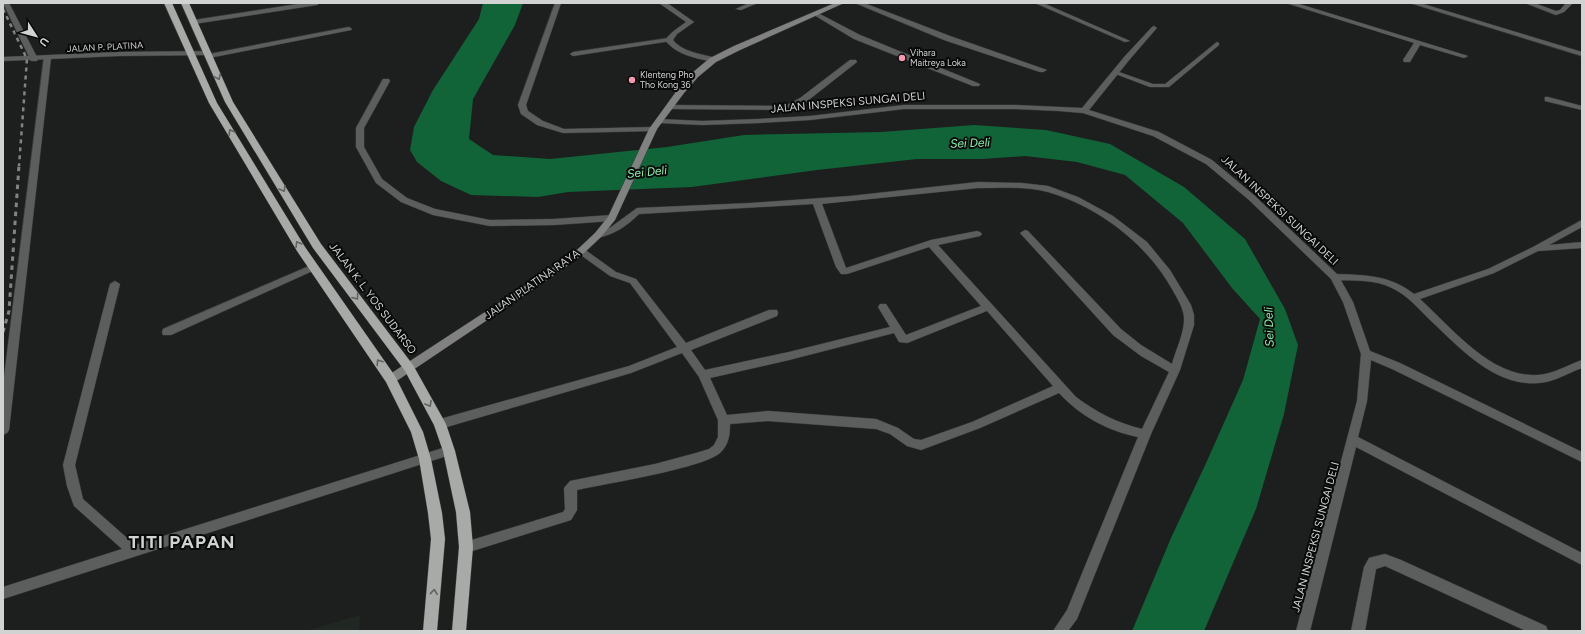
<svg xmlns="http://www.w3.org/2000/svg" width="1585" height="634" font-family="Figtree,sans-serif">
<style>
.built{fill:#212823}
.water{fill:#116338}
.lines{fill:none;stroke-linecap:round;stroke-linejoin:round}
.service-casing{stroke:#3a3c3b;stroke-width:1}
.minor-casing{stroke:#3a3c3b;stroke-width:1}
.tertiary-casing{stroke:#3a3c3b;stroke-width:1}
.secondary-casing{stroke:#3a3c3b;stroke-width:1}
.trunk-casing{stroke:#3a3c3b;stroke-width:1}
.service{fill:#5c5e5d;fill-rule:evenodd}
.minor{fill:#5c5e5d;fill-rule:evenodd}
.tertiary{fill:#5c5e5d;fill-rule:evenodd}
.secondary{fill:#808180;fill-rule:evenodd}
.trunk{fill:#a8aaa8;fill-rule:evenodd}
.rail-far1{stroke:#828483;stroke-width:2.5;stroke-dasharray:4 4;stroke-linecap:butt}
.rail{stroke:#828483;stroke-width:3;stroke-dasharray:4.5 4.5;stroke-linecap:butt}
.oneway{stroke:#606260}
.poi-dot{fill:#f29aaf;stroke:#080908;stroke-width:1.5}
.labels{text-anchor:middle;stroke-width:4;stroke-linejoin:round;paint-order:stroke}
.far-street-label{font-size:9px;fill:#d1d3d2;stroke:#080908}
.far-poi-label{font-size:9px;fill:#d1d3d2;stroke:#080908;text-anchor:start}
.street-label{font-size:11px;fill:#d1d3d2;stroke:#080908}
.water-label{font-size:12px;font-style:italic;fill:#88eeac;stroke:#080908}
.near-district-label{font-size:18px;font-weight:bold;letter-spacing:1px;fill:#d1d3d2;stroke:#080908}
</style>
<rect width="100%" height="100%" fill="#1d1f1e"/>
<path class="built" d="M360 615 359 631H306Z"/>
<path class="water" d="M483 3H523L515 25 473 99 469 139 493 155 550 159 667 147 744 135 881 132 974 125 1046 130 1110 144 1184 187 1245 239 1285 309 1298 345 1284 414 1256 509 1204 631H1132L1171 538 1207 461 1243 380 1260 319 1232 288 1183 223 1125 175 1077 162 1025 156 982 159H917L817 170 692 187 568 192 538 197 471 195 441 181 417 162 410 150 414 127 433 90 479 19Z"/>
<g class="lines">
<g class="service-casing">
<path id="service" d="M749 3H758L741 10 736 9Z
M1035 3H1043L1130 41 1125 42Z
M349 27 352 29 351 30 209 58 206 56 209 54Z
M669 38 671 39V41L573 56 570 54 573 52Z
M1217 42 1219 43V45L1169 87H1150L1113 73 1116 71 1153 84H1165Z
M1582 220V227L1549 245 1582 242V248L1538 251 1494 273 1420 299C1452 328 1491 378 1538 375 1553 374 1568 365 1582 360V368C1568 373 1554 382 1539 383 1494 387 1459 347 1429 319 1418 308 1407 295 1392 288 1374 279 1354 281 1335 280L1331 277 1335 274C1365 275 1390 275 1414 294L1488 269 1533 247Z"/>
</g>
<g class="minor-casing">
<path id="minor" d="M3 3H9L38 59 37 61H31L30 59Z
M304 3H320L317 5 194 24 191 22 194 20Z
M555 3H561L526 105 528 111 543 121 564 129 653 127 657 129 656 131 563 133 537 125 521 114 518 105Z
M659 3H667L694 22 677 34 673 40C682 52 702 54 716 58V62H713C696 58 676 55 665 40 671 32 678 28 686 22Z
M855 3H864L950 36 1047 70 1043 72H1040L944 40Z
M1286 3H1296L1468 56 1464 58 1420 45 1410 62H1404L1403 60 1414 43Z
M1410 3H1420L1582 52V56Z
M1525 3H1534L1556 11 1560 10 1566 3H1573L1564 12 1556 15Z
M816 12 860 35 980 84 979 86H973L854 39 814 15V13Z
M1154 26 1157 28 1156 29 1130 59 1089 110 1159 132 1212 160 1255 196 1338 275 1353 302 1370 351 1400 363 1582 452V462L1392 369 1371 360 1367 401 1358 437 1582 553V565L1356 447 1310 631H1296L1357 401 1361 354 1343 302 1331 279 1249 200 1206 164 1153 136 1083 113 1059 111 1015 109H904L810 120 759 123 702 125 659 123 655 121 659 119 702 121 759 119 810 116 904 105H1015L1082 108 1125 56 1152 27Z
M44 56H47L51 58 9 430 7 433 3 435V385Z
M850 60H856L857 62 806 102 789 110 670 109 666 107 670 105 785 106 800 98Z
M383 79H389L390 81 364 128V147L382 179 407 198 435 209 490 220 554 219 612 215 616 218 612 221 554 225 490 226 433 215 401 202 376 183 356 147V128Z
M1545 97H1548L1582 106V110L1545 101Z
M978 182 1022 183 1048 186 1078 197 1113 216 1147 242 1170 270 1191 305 1194 315V325L1180 370 1151 434 1077 619 1068 631H1053L1067 610 1138 437C1108 431 1080 416 1059 393L980 428 921 450 907 446 890 434 876 429 768 421 730 424C730 434 729 444 721 452 706 468 603 484 577 490V510L571 520 466 553 462 551 460 547 462 543 563 512 565 509 564 488 570 481 655 464 696 453 709 449 714 445 718 437V420L699 377 682 353 631 373 440 429 436 427 434 424 436 421 440 419 629 366 677 347 630 283 610 276 578 253 576 251 578 249H584L616 272 636 279 686 343 769 310H777L778 313 777 316 691 350 705 370 789 352 890 327 878 307 880 304H886L906 335 981 306 929 247 847 274H841L836 267 813 204 639 214C627 226 615 234 598 238L593 235 595 233 611 227 637 208 751 203 850 196ZM978 188C1000 188 1026 186 1048 192 1099 207 1146 243 1172 289 1177 298 1183 307 1184 317 1185 332 1176 349 1172 364L1141 345 1121 329 1028 231 1025 230 1020 233 1113 335 1141 356 1169 372 1142 429C1117 423 1096 412 1076 397L938 245 980 236 982 234 980 232 977 231 931 240 846 268 822 204ZM987 311 1053 386 972 422 921 440 914 439 898 428 876 419 768 411 727 415 710 378 789 360 894 333 899 342 907 343Z
M314 264 319 267 317 269 171 335H163L162 332 163 329Z
M115 281 120 284 75 465 83 499 135 545 449 446 453 448 455 451 453 454 3 599V587L122 549 74 506 67 486 63 465 110 284Z
M1385 554 1401 560 1546 626 1548 631H1526L1385 566 1376 569 1365 631H1351L1364 567 1369 558Z"/>
</g>
<g class="tertiary-casing">
<path id="tertiary" d="M208 51H211V55L119 56 3 61V57L119 52Z"/>
</g>
<g class="secondary-casing">
<path id="secondary" d="M835 3H844L740 50 716 62 698 77 684 93 657 129 615 220 601 237 584 253 563 269 395 382 391 383 387 382 386 379 387 376 557 265 578 249 595 233 608 217 649 129 678 89 692 73 710 58 734 46Z"/>
</g>
<g class="trunk-casing">
<path id="trunk" d="M164 3H172L217 103 305 247 395 376 423 432 431 459 442 513 445 539 437 631H423L431 539 428 513 419 459 411 432 386 382 297 251 209 103Z
M181 3H189L233 102 321 244 413 365 446 424 455 451 470 512 473 547 466 631H452L459 547 456 512 443 451 434 425 405 371 313 248 225 102Z"/>
</g>
<use href="#service" class="service"/>
<use href="#minor" class="minor"/>
<use href="#tertiary" class="tertiary"/>
<use href="#secondary" class="secondary"/>
<use href="#trunk" class="trunk"/>
<path class="rail-far1" d="M3 9 27 59 19 166"/>
<path class="rail" d="M3 332 9 311 19 165"/>
</g>
<defs><path id="oneway-chevron" d="M-2-3.5L2.5 0L-2 3.5" fill="none" stroke-width="1.6" stroke-linecap="round" stroke-linejoin="round"/></defs>
<g class="oneway">
<use href="#oneway-chevron" transform="translate(218 77) rotate(66)"/>
<use href="#oneway-chevron" transform="translate(231 132) rotate(-121)"/>
<use href="#oneway-chevron" transform="translate(283 189) rotate(59)"/>
<use href="#oneway-chevron" transform="translate(298 244) rotate(-121)"/>
<use href="#oneway-chevron" transform="translate(356 297) rotate(53)"/>
<use href="#oneway-chevron" transform="translate(379 362) rotate(-124)"/>
<use href="#oneway-chevron" transform="translate(429 404) rotate(61)"/>
<use href="#oneway-chevron" transform="translate(434 592) rotate(-84)"/>
</g>
<g class="poi-dot">
<circle cx="902" cy="58" r="4"/>
<circle cx="632" cy="80" r="4"/>
</g>
<g class="labels">
<g class="far-street-label">
<text transform="translate(105 47) rotate(-3)" y="3">JALAN P. PLATINA</text>
</g>
<g class="far-poi-label">
<text x="910" y="56">Vihara<tspan x="910" dy="10">Maitreya Loka</tspan></text>
<text x="640" y="78">Klenteng Pho<tspan x="640" dy="10">Tho Kong 36</tspan></text>
</g>
<g class="street-label">
<text transform="translate(848 102) rotate(-5)" y="4">JALAN INSPEKSI SUNGAI DELI</text>
<text transform="translate(1280 210) rotate(43)" y="4">JALAN INSPEKSI SUNGAI DELI</text>
<text transform="translate(532 284) rotate(-35)" y="4">JALAN PLATINA RAYA</text>
<text transform="translate(373 298) rotate(53)" y="4">JALAN K. L. YOS SUDARSO</text>
<text transform="translate(1315 537) rotate(-75)" y="4">JALAN INSPEKSI SUNGAI DELI</text>
</g>
<g class="water-label">
<text transform="translate(970 143) rotate(-2)" y="4">Sei Deli</text>
<text transform="translate(647 172) rotate(-6)" y="4">Sei Deli</text>
<text transform="translate(1269 327) rotate(-92)" y="4">Sei Deli</text>
</g>
<g class="near-district-label">
<text x="182" y="548">TITI PAPAN</text>
</g>
</g>
<rect width="1585" height="634" fill="none" stroke="#d1d3d2" stroke-width="8"/>
<g transform="translate(36 36) rotate(126)" stroke="#080908" stroke-width="3" paint-order="stroke">
<path d="M0-3L7 15L0 10L-7 15Z" fill="#d1d3d2"/>
<text y="-6" font-size="11" font-weight="bold" text-anchor="middle" fill="#d1d3d2">U</text>
</g>
</svg>
